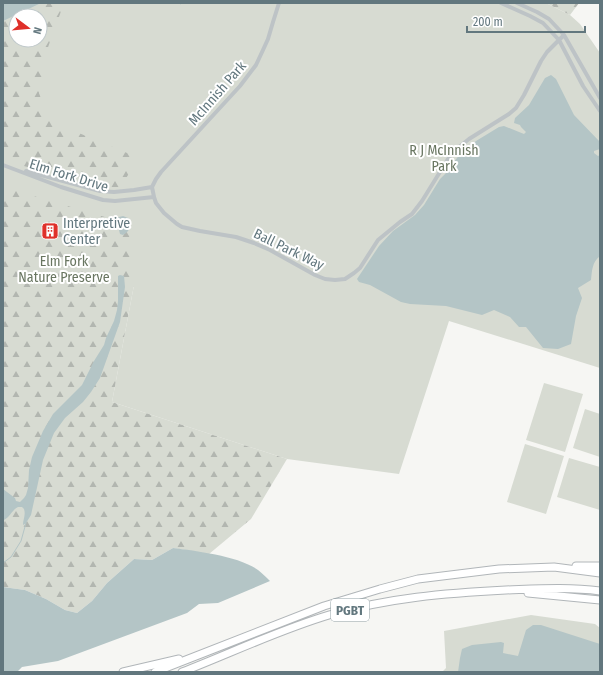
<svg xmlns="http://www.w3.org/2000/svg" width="603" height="675" font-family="'Fira Sans Condensed',sans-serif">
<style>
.green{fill:#d7dbd2}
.forest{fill:url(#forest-firs);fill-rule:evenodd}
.water{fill:#b4c5c6}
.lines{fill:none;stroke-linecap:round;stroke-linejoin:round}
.stream{stroke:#b4c5c6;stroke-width:1}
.highway-casing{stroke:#b1b6b9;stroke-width:9}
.street{stroke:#bdc3c6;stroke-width:4}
.highway{stroke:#fff;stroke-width:7}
.labels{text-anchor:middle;stroke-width:4;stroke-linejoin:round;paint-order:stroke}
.shield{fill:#fff;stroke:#91a0a5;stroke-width:1}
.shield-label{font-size:13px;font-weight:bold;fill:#62777e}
.street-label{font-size:14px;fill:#62777e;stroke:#fff}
.park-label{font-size:14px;fill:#697661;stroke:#fff}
.poi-label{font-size:14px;fill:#62777e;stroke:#fff;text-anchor:start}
</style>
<defs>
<pattern id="forest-firs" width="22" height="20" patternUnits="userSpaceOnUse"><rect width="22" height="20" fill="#d7dbd2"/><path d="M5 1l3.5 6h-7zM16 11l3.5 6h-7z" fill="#b2b6b0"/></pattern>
</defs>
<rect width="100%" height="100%" fill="#f6f6f3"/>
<path class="green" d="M63 3H546L570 15 580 24 600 53V368L449 321 399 474 287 459 112 402 134 285 3 553V27L16 40H40V16Z
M544 383 583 394 565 452 526 440Z
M585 409 600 414V457L573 448Z
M525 444 564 456 546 514 507 502Z
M569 458 600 467V510L557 497Z
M531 615 595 624 600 628V672H442L446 668 444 631Z"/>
<path class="forest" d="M3 3H64L47 50 39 93 46 113 57 124 132 155 131 170 122 185 119 187H105L20 165 3 159ZM16 16H40V40H16Z
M546 3H579L570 15Z
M3 187 115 220 129 230 134 285 112 402 287 459 251 519 209 554 173 548 152 560 134 559 107 583 92 601 77 613 65 610 46 599 25 590 3 587Z"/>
<path class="water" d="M3 3H41L3 21Z
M551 75 556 79 574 115 600 142V149L594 151V153L598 156 600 155V256C592 262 592 271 591 280L578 288 582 298 576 316 571 344 558 349 543 348 526 327H519L510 317 494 310 482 315 446 306 410 304 401 302 370 285 359 282 357 279 379 246 393 231 415 215 424 205 440 179 446 173 449 168 461 153 476 141 499 127 504 126 524 134 526 132 521 127 520 125 514 123 515 118 529 105 545 78Z
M123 216 128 218 130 220C128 227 132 230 123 235L120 234 118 226 116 223V218L119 217Z
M120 275 124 276 125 287 120 322 100 378 91 392 83 402 65 418 54 433 43 460 31 515 26 523 23 525C23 519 26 515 24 509L22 507H18C12 510 10 517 4 520H3V489L15 498 16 501 20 502 24 498 26 495 28 488 29 470 32 457 43 431 53 414 82 385 94 361 104 345 106 338 114 321 117 310 118 301V276Z
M173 548C196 551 239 556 258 570 262 573 266 577 270 581L218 603 199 604 187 613 58 661 22 667 17 672H3V587L25 590 46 599 65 610 77 613 92 601 107 583 134 559 152 560Z
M533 625H541L600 644V672H458L460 658 462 649 472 645 501 642 504 643 503 653 518 656 526 630Z"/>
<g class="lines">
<path class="stream" d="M179 3 180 4
M3 563 11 557 21 541 26 523"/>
<g class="highway-casing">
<path id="highway" d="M576 566H600
M528 593 600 600
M123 672 179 659
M155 672 324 606 380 589 418 579 499 569 554 567 600 573
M182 672C231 653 279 630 329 615 387 598 446 593 506 590 537 589 569 587 600 591"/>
</g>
<path class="street" d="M279 3 273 22 268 39 263 50 256 65 240 86 161 172 156 179 152 187 154 197 156 203 164 213 177 224 182 227 200 231 236 237 254 243 270 250 315 275 325 279 335 280 345 279 354 273 360 268 378 240 400 222 412 214 422 201 448 159 459 147 469 139 509 114 516 108 524 95 541 61 547 52 564 35
M501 3 530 16 543 23 559 40 583 86 600 111
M517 3 537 12 549 19 564 35 600 98
M3 165 61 187 103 200 115 201 154 197
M26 171 100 191 114 192 134 190 152 187"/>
<use href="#highway" class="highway"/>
</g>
<defs>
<g id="building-square" transform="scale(0.9)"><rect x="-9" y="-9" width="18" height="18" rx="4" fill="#df302a" stroke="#fff"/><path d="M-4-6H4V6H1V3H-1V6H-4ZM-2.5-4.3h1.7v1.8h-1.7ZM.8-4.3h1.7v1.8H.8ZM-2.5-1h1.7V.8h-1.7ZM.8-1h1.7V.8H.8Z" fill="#fff"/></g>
</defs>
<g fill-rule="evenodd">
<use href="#building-square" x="50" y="231"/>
</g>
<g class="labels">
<rect class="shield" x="331" y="599" width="38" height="22" rx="3"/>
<g class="shield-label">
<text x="350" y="615">PGBT</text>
</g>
<g class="street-label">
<text transform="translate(217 93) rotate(-49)" y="5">McInnish Park</text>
<text transform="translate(69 175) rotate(17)" y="5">Elm Fork Drive</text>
<text transform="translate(289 249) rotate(26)" y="5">Ball Park Way</text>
</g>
<g class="park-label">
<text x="444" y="155">R J McInnish<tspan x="444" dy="16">Park</tspan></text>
<text x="64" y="266">Elm Fork<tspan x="64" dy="16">Nature Preserve</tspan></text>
</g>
<g class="poi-label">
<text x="63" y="228">Interpretive<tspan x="63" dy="16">Center</tspan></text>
</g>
</g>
<rect width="603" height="675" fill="none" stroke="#62777e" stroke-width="8"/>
<g transform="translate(28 28) rotate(106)"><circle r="19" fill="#ffffff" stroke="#c0c9cb"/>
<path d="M0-3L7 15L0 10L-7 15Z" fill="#df302a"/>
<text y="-6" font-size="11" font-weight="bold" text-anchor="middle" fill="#62777e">N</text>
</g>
<path d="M467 26v6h118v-6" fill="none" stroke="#62777e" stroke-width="2"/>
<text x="473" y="26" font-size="12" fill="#62777e" stroke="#ffffff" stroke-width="3" paint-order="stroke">200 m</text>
</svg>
